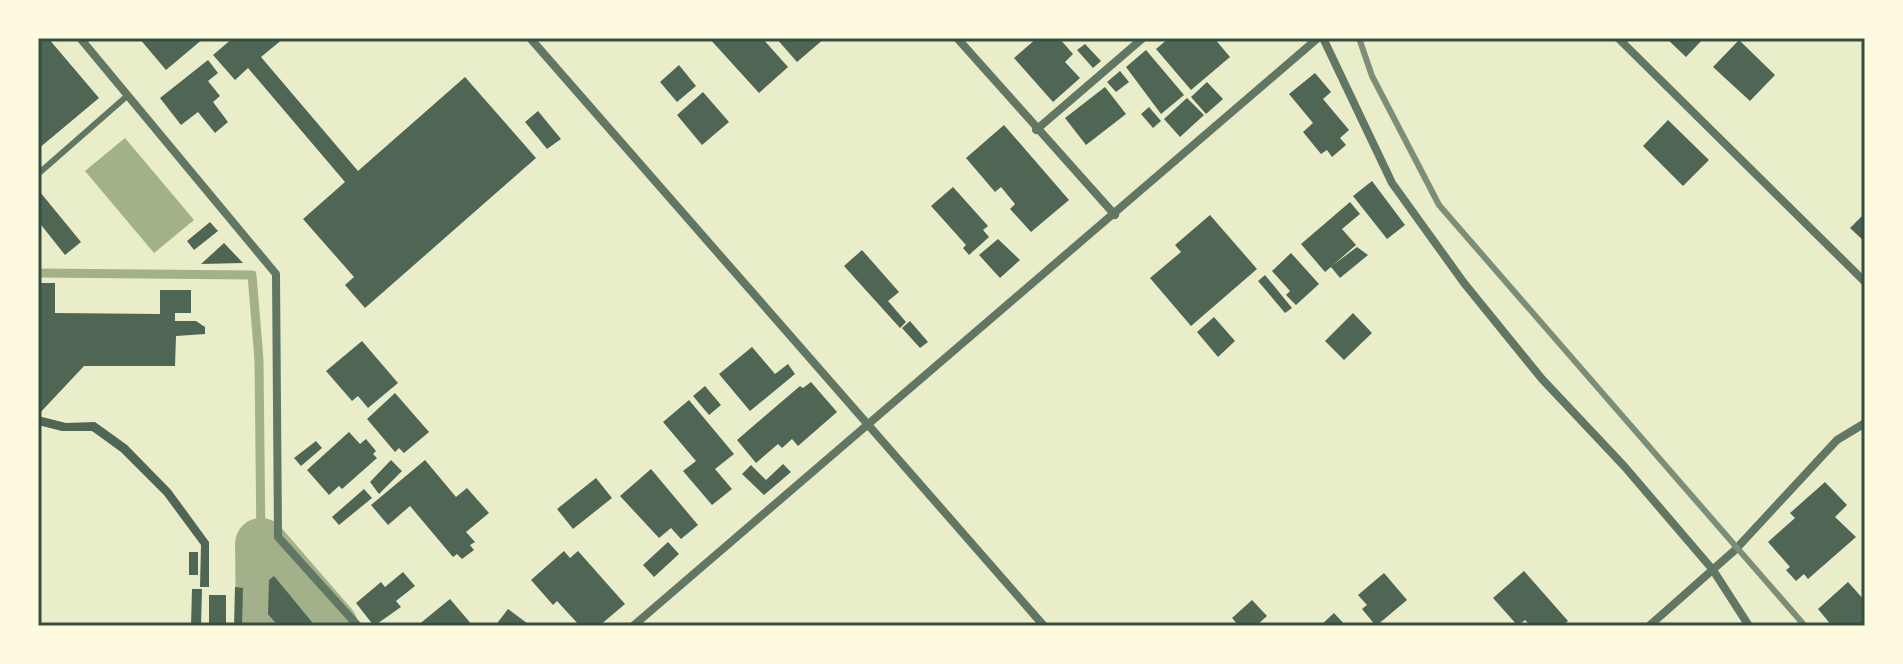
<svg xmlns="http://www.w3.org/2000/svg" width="1903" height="664" font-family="'Exo 2',sans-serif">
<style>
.water{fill:#a3b18a}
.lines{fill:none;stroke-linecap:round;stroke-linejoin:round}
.stream{stroke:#a3b18a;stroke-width:9}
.river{stroke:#a3b18a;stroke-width:52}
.building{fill:#4f6655}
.service{stroke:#617663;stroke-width:6}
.minor{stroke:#617663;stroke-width:8}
.rail{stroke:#7c8e77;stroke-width:6}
.neatline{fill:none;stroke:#344e41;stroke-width:3}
</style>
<rect width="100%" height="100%" fill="#e9edc9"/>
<path class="water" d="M125 138 194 220 154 253 85 171Z"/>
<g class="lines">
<path class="stream" d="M38 273 252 275 259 360 261 544"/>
<path class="river" d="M262 626 261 544 332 626"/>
</g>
<path class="building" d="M38 38H48L99 98 38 149Z
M139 38H204L166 70Z
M233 38H284L261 57 358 171 465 77 536 158 365 308 345 285 354 277 303 219 345 182 248 68 235 80 213 55Z
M709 38H762L788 67 759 93Z
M776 38H825L797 62Z
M1037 38H1059L1073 54 1065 62 1080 78 1053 102 1014 58Z
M1169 38H1214L1230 57 1191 90 1156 49Z
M1666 38H1704L1686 57Z
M1739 40 1775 75 1750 101 1713 67Z
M1085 44 1101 61 1093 68 1077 50Z
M1146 50 1184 95 1161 114 1126 67Z
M208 60 218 73 208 81 220 96 213 102 228 122 215 133 198 112 181 125 160 98Z
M679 65 696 86 677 102 660 82Z
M1120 71 1129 82 1116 92 1107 82Z
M1315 73 1331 92 1323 99 1349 130 1340 138 1346 145 1332 157 1327 150 1321 154 1303 132 1313 123 1289 94Z
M1207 82 1223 99 1206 114 1191 97Z
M1105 87 1126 114 1086 145 1065 118Z
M703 92 729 122 702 145 677 115Z
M1187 98 1204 115 1180 137 1164 119Z
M1149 107 1161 121 1153 128 1141 114Z
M538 111 561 139 547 149 525 122Z
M1668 120 1709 160 1683 186 1643 146Z
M1004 125 1069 200 1031 232 1010 209 1015 204 1001 187 995 192 966 158Z
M1372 181 1405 225 1387 239 1353 196Z
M953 187 988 226 983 230 989 237 969 255 963 248 966 245 931 206Z
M40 192 81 242 65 255 38 221Z
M1350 202 1360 214 1342 229 1356 245 1333 265 1357 247 1368 255 1340 278 1331 267 1325 272 1301 244Z
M1865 213V242L1850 228Z
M1210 215 1257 269 1191 326 1150 278 1181 252 1175 245Z
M210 222 218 231 194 250 187 241Z
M998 239 1020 260 1000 278 979 255Z
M224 243 243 263 201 264Z
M862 250 899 292 888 301 906 322 900 328 844 266Z
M1291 253 1319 284 1296 305 1286 295 1290 291 1272 271Z
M1265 275 1292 308 1285 313 1258 281Z
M38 283H55V313L160 314V290H191V313H175V321H196L205 327V334L176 336 175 366H84L38 415Z
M1353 313 1372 333 1344 360 1325 341Z
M1214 317 1235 341 1218 357 1197 332Z
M910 321 928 342 920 348 902 328Z
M362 341 398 383 368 408 358 396 352 401 326 371Z
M752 347 775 374 788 364 795 374 750 411 719 374Z
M811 382 837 412 798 446 792 439 782 448 778 444 756 463 737 440 800 386 803 388Z
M705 386 721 405 709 415 693 396Z
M395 393 429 432 404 453 399 448 395 452 367 419Z
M689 400 734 454 715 469 732 489 712 505 683 471 696 461 663 422Z
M38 416 66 423 95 422 127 445 171 490 209 542V587H200L201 545 164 495 121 452 92 431H62L38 425Z
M349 432 360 444 366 439 376 451 373 454 377 458 342 489 339 486 329 495 307 470Z
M316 441 322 448 301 466 294 458Z
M391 460 402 471 379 494 370 482Z
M425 460 456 497 467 488 489 513 466 532 475 542 470 545 474 550 462 559 457 554 453 557 410 506 388 525 371 505Z
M783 464 791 472 764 495 742 474 751 465 766 480Z
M651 469 698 525 681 539 671 528 659 538 620 496Z
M596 478 612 498 573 529 557 509Z
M1825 482 1847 505 1835 517 1856 537 1808 579 1804 574 1796 581 1786 570 1790 567 1768 542 1795 518 1790 513Z
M364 489 372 498 339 525 332 517Z
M668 542 679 554 654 577 643 565Z
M564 551 570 558 578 551 625 604 599 626H580L557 601 553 605 531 580Z
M189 552H198V575H189Z
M1524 571 1568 621 1562 626H1531L1525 620 1518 626 1493 598Z
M403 572 415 586 396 601 401 607 374 626 356 603 381 582 385 587Z
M1384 573 1407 600 1376 626 1362 609 1367 605 1358 595Z
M274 576 312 622 308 626H278L268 614 269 580Z
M1848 582 1865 601V626H1832L1818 609Z
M235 587 243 588 242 626H234Z
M192 589H202L201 626H191Z
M209 595H226V626H209Z
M450 599 473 626H417Z
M1252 600 1267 616 1256 626H1239L1232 618Z
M508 609 531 626H495Z
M1334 613 1346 626H1320Z"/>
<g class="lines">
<path class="service" d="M38 174 127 96"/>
<path class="minor" d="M80 38 276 274 278 537 358 626
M530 38 1044 626
M957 38 1115 215
M1323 38 1392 183 1464 283 1542 379 1624 466 1713 570 1749 626
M1618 38 1865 282
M1036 130 1143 38
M633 626 1318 38
M1649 626 1735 550 1837 440 1865 423"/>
<path class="rail" d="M1359 38 1372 76 1439 205 1805 626"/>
</g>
<rect width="1903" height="664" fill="none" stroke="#fefae0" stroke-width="80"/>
<rect x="40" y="40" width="1823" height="584" class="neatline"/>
</svg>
